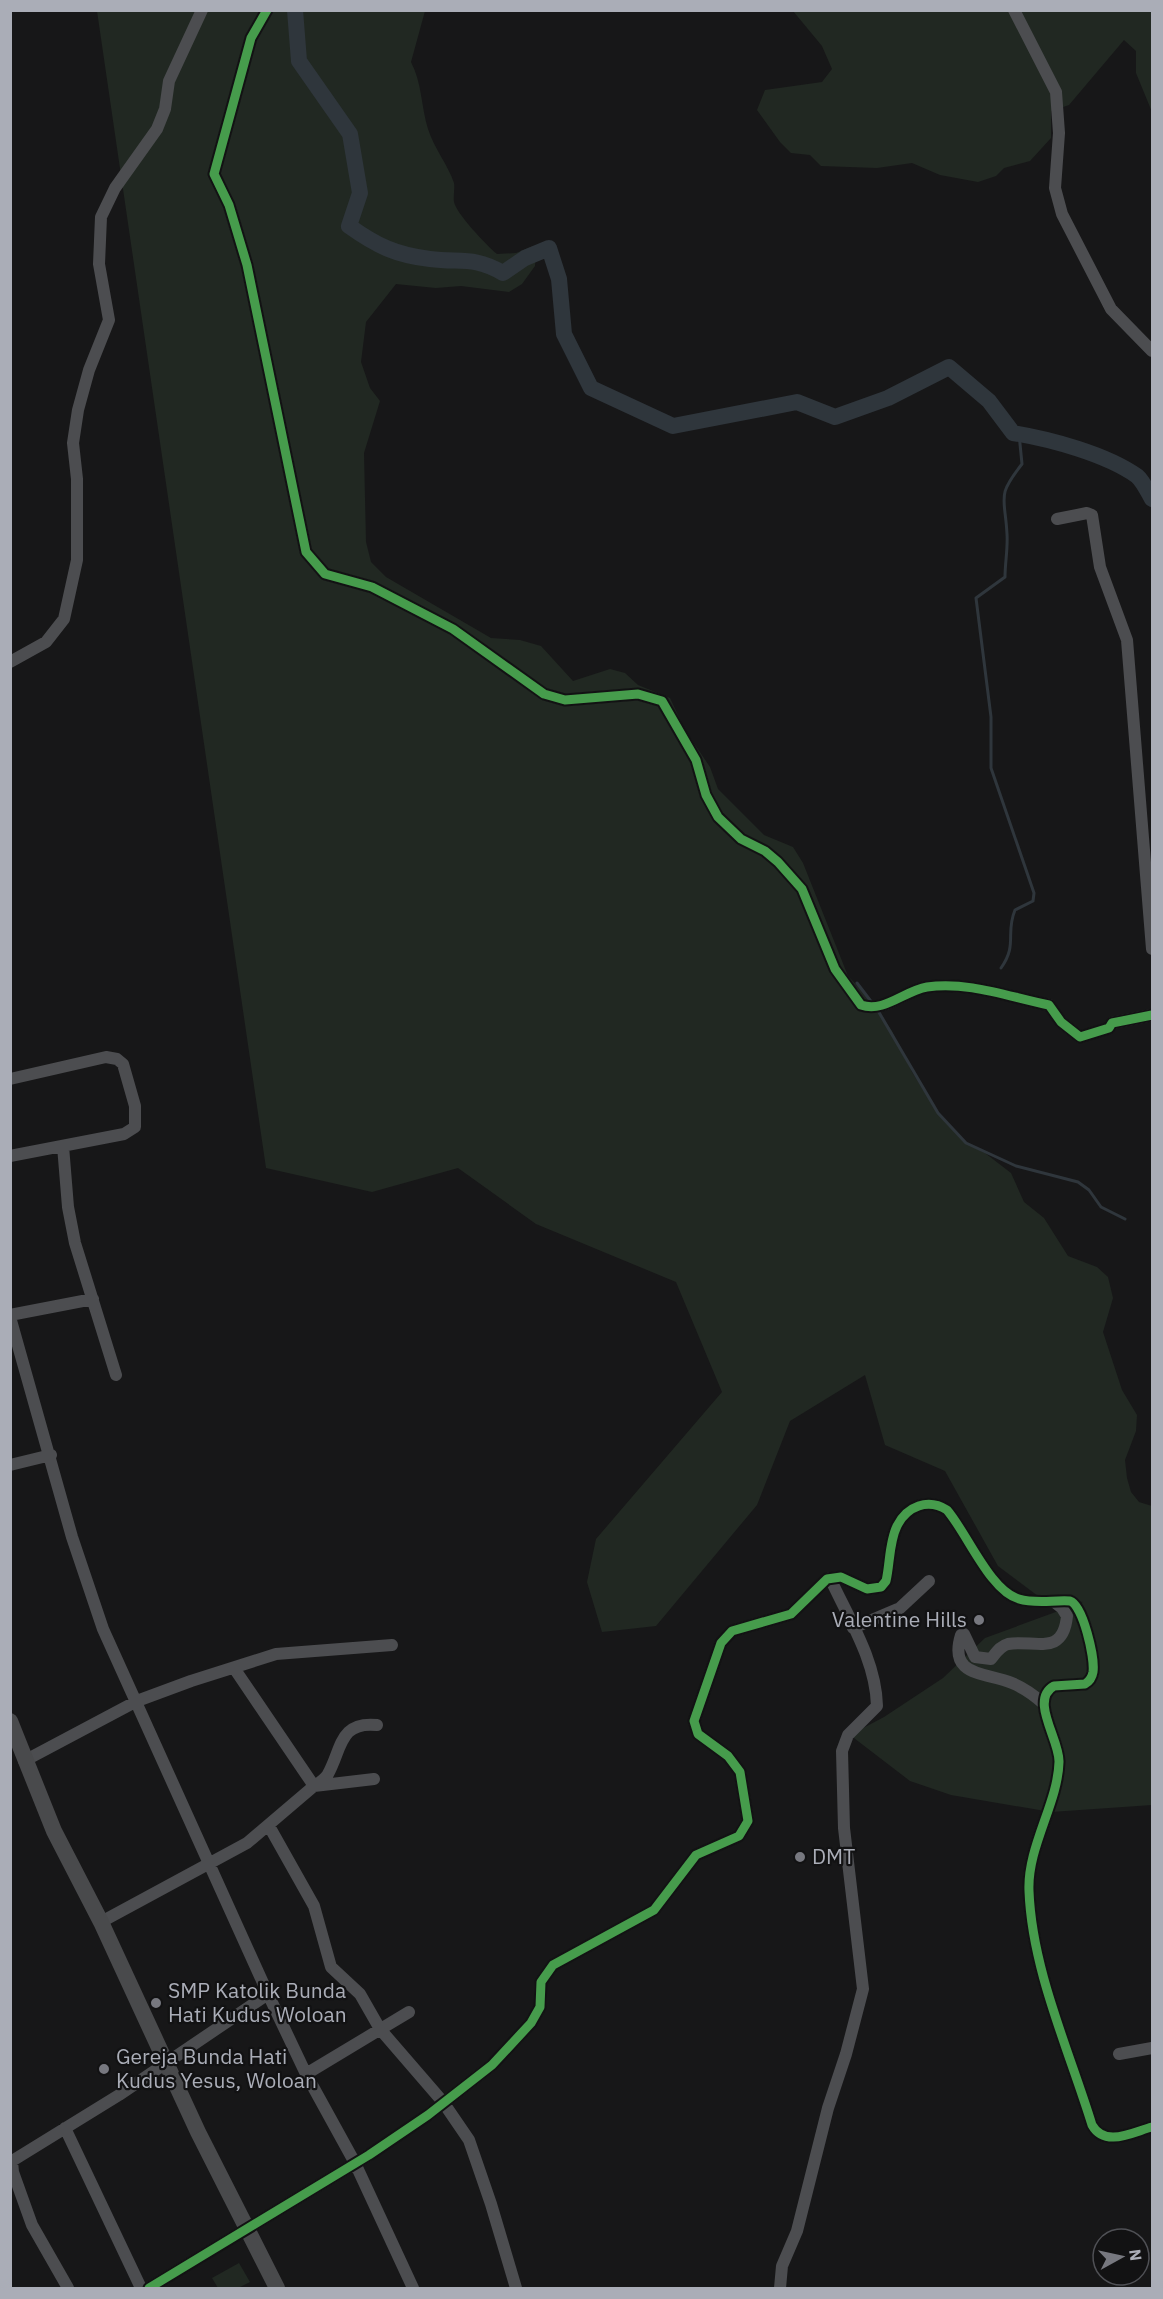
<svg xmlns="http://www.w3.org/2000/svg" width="1163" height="2299" font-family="'IBM Plex Sans',sans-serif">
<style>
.green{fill:#212822}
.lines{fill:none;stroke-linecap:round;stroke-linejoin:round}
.stream{stroke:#2f363c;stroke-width:3}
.river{stroke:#2f363c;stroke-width:16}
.minor{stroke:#4c4d50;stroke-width:12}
.major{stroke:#494a4c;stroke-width:16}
.cycleway-casing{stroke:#121213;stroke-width:13}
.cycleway{stroke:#469c4c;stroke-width:9}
.poi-dot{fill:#77787f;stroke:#121213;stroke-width:2}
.labels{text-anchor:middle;stroke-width:4.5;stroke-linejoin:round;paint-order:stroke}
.poi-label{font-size:21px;fill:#aaadb7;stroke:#121213;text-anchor:start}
</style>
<rect width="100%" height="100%" fill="#171718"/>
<path class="green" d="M97 11H425L411 62C422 83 421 106 428 129 434 148 448 165 454 183 455 189 453 196 454 202 456 213 487 246 497 254L516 253 533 246 536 247 535 266 522 284 509 292 461 286 436 288 396 284 366 322 361 362 370 388 380 401 364 453 366 542 371 562 386 577 491 638 520 640 541 646 573 681 610 669 625 673 638 685 670 698 685 730 710 767 718 789 764 835 793 847 803 863 848 976 869 998 892 1031 912 1072 938 1113 966 1143 985 1153 1011 1173 1024 1202 1044 1218 1068 1256 1097 1267 1108 1277 1113 1298 1103 1332 1122 1390 1137 1415 1136 1431 1125 1460 1127 1478 1131 1492 1139 1502 1152 1506V1805L1051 1812 951 1795 910 1781 850 1735 884 1717 943 1678 985 1638 1083 1602 1042 1599 998 1566 945 1471 885 1445 865 1375 790 1421 757 1505 656 1626 602 1632 587 1582 596 1539 722 1392 676 1282 536 1224 458 1168 372 1192 266 1168Z
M793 11H1152V112L1136 73V51L1124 40 1069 105 1051 111V138L1030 161 1004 168 996 176 978 182 940 175 912 163 877 168 821 166 810 155 791 153 780 142 757 110 765 90 822 82 832 69 822 46Z
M239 2263 250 2282 238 2288H218L212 2278Z"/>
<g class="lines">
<path class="stream" d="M1001 968C1018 944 1005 934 1015 910L1033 901 1034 893 991 768V717L976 598 1005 577C1005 563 1008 548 1007 534 1005 496 996 497 1022 464L1019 434
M857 983 873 1004
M877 1009 938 1113 966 1143 1016 1166 1078 1182 1089 1190 1101 1207 1125 1219"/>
<path class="river" d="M295 10 299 61 350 134 360 193 349 226C377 246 396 255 430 259 461 263 473 256 503 273L525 258 549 248 559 279 564 334 591 388 673 426 797 402 835 417 888 398 949 367 989 401 1013 433C1050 439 1106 454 1137 476 1143 481 1148 492 1152 499"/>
<path class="minor" d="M267 10 251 38 214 174 229 205 247 265 306 552 325 574 372 587 453 629 544 694 565 700 638 694 662 701 696 760 706 795 718 817 741 839 765 851 778 862 802 889 835 969 861 1005C884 1013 904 991 927 987 968 981 1009 997 1049 1005L1061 1022 1080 1037 1109 1028 1112 1023 1152 1015
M1014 10 1056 92 1059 133 1055 188 1062 214 1111 309 1152 351
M1057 519 1087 513 1092 515 1100 567 1127 640 1152 949
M10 662 46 642 64 619 77 560V479L73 443 78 410 89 370 109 320 99 264 101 217 115 188 157 129 165 109 169 81 202 10
M10 1079 106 1057 117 1059 123 1064 135 1106V1127L124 1134 10 1156
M63 1146 68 1207 75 1243 116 1375
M10 1315 93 1299
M10 1317 72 1537 103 1629 268 1994 306 2074 355 2163 413 2288
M10 1465 51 1455
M853 1628 900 1608 929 1581
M234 1668 314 1786C319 1783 325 1779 328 1774 342 1749 339 1721 377 1725
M1044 1704C1034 1695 1024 1688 1012 1683 985 1672 948 1677 961 1635L964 1634 975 1657 991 1659C996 1653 1000 1646 1008 1644 1033 1639 1063 1658 1067 1616L1062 1608 1053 1601
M24 1761 137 1701 191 1681 276 1654 392 1645
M269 1826 314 1906 331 1967 360 1994 380 2029 443 2102 469 2140 491 2204 516 2288
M101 1922 247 1843 314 1786 374 1779
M1119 2054 1152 2048
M306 2074 409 2012
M65 2128 141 2288
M68 2288 32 2225 13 2172 12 2161 119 2095 268 1994
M149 2288 369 2155 428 2115 492 2065 531 2023 540 2007 541 1982 553 1965 654 1910 696 1855 739 1836 748 1821 740 1772 728 1756 698 1734 694 1721 721 1643 732 1631 791 1614 827 1579 841 1577 867 1589 881 1587 886 1581C890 1564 889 1542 897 1526 907 1506 928 1498 947 1510 967 1533 990 1591 1019 1599 1035 1604 1053 1600 1070 1601 1083 1605 1095 1658 1093 1672 1092 1678 1090 1681 1085 1684L1054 1686C1029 1700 1060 1740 1059 1762 1058 1803 1027 1847 1029 1891 1032 1970 1069 2050 1092 2125 1105 2148 1133 2132 1152 2127
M780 2288 782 2266 797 2231 828 2108 846 2054 863 1989 844 1828 842 1751 848 1735 877 1706C876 1661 849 1619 830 1578"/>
<path class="major" d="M10 1721 54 1831 101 1922 198 2132 277 2288"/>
<g class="cycleway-casing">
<path id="cycleway" d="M267 10 251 38 214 174 229 205 247 265 306 552 325 574 372 587 453 629 544 694 565 700 638 694 662 701 696 760 706 795 718 817 741 839 765 851 778 862 802 889 835 969 861 1005C884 1013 904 991 927 987 968 981 1009 997 1049 1005L1061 1022 1080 1037 1109 1028 1112 1023 1152 1015
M149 2288 369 2155 428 2115 492 2065 531 2023 540 2007 541 1982 553 1965 654 1910 696 1855 739 1836 748 1821 740 1772 728 1756 698 1734 694 1721 721 1643 732 1631 791 1614 827 1579 841 1577 867 1589 881 1587 886 1581C890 1564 889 1542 897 1526 907 1506 928 1498 947 1510 967 1533 990 1591 1019 1599 1035 1604 1053 1600 1070 1601 1083 1605 1095 1658 1093 1672 1092 1678 1090 1681 1085 1684L1054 1686C1029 1700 1060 1740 1059 1762 1058 1803 1027 1847 1029 1891 1032 1970 1069 2050 1092 2125 1105 2148 1133 2132 1152 2127"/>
</g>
<use href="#cycleway" class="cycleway"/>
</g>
<g class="poi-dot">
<circle cx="979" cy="1620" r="6"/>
<circle cx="800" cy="1857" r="6"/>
<circle cx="156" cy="2003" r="6"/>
<circle cx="104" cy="2069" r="6"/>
</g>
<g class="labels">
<g class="poi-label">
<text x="967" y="1627" text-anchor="end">Valentine Hills</text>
<text x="812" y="1864">DMT</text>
<text x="168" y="1998">SMP Katolik Bunda<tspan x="168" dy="24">Hati Kudus Woloan</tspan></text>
<text x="116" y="2064">Gereja Bunda Hati<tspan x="116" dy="24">Kudus Yesus, Woloan</tspan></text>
</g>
</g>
<rect width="1163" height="2299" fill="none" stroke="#aaadb7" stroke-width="24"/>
<g transform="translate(1121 2257) rotate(82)"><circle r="28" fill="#121213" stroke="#4f5055" stroke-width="1.5"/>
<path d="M0-4.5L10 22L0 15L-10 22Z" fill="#77787f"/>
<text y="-9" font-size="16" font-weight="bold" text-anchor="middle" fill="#aaadb7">N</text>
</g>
</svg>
